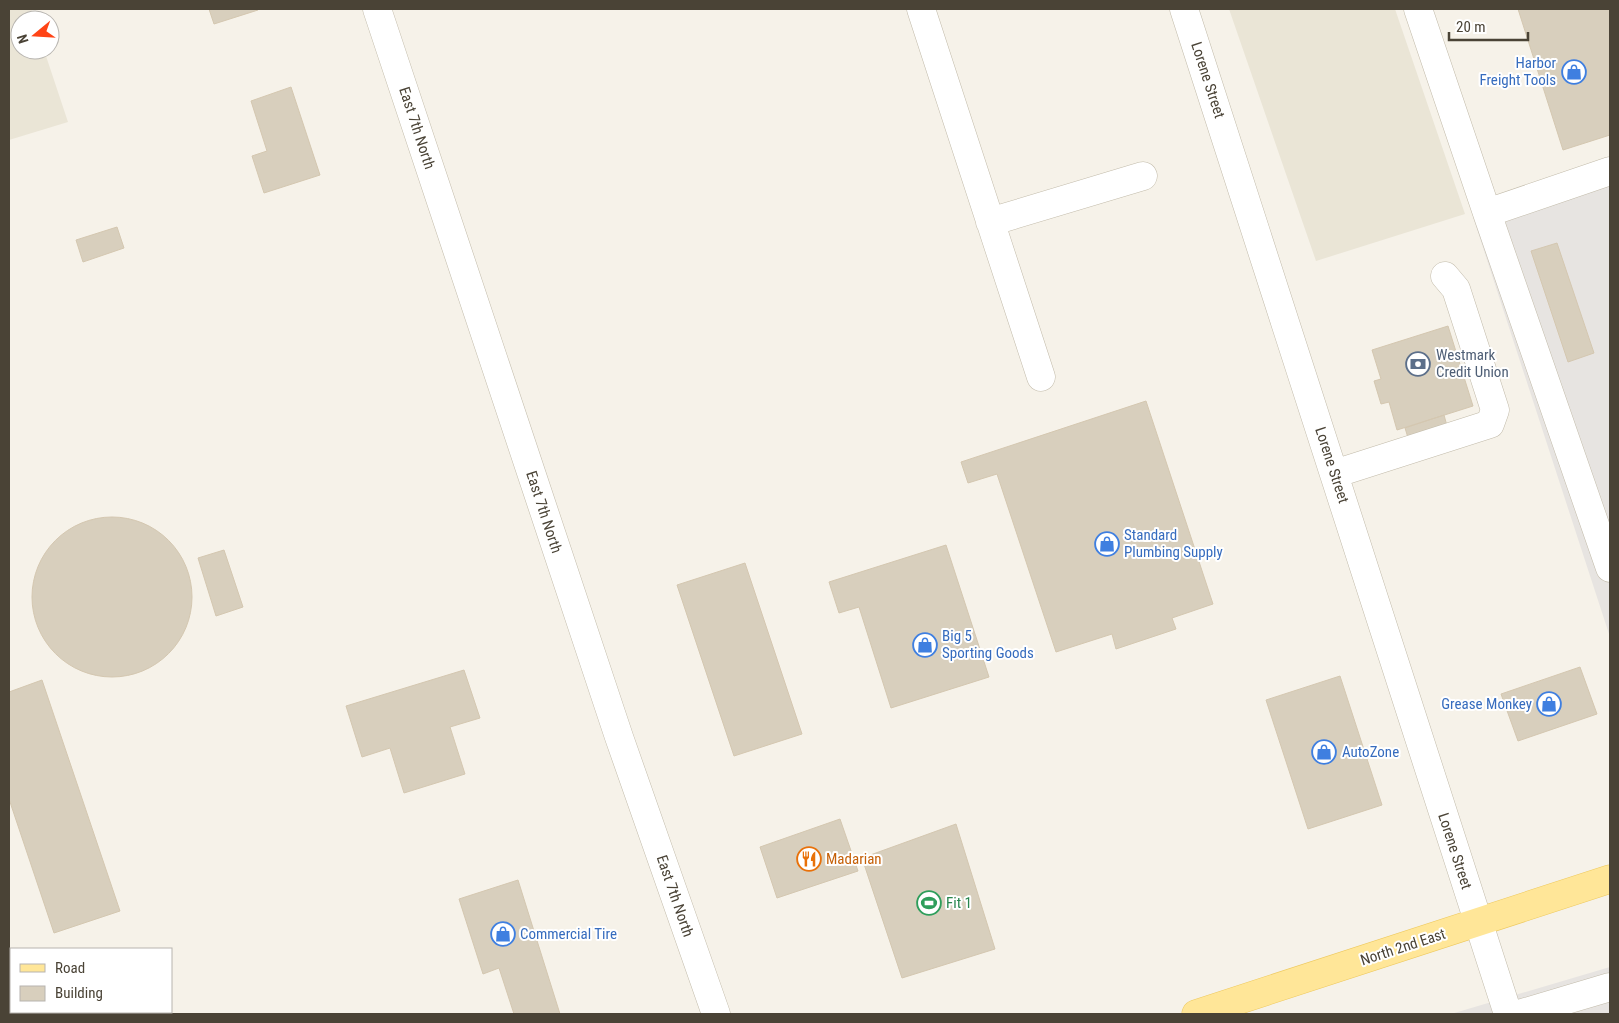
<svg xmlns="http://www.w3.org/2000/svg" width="1619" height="1023" font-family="'Roboto Condensed',sans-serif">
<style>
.residential{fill:#eae5d6}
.parking{fill:#e7e4e1}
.building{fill:#d8cfbd;stroke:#d4c7b0}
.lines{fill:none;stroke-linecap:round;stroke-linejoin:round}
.minor-casing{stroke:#c2bbaa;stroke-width:29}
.major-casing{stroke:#eec95e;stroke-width:29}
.minor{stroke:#fff;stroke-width:28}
.major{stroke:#ffe698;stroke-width:28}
.labels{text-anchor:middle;stroke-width:4;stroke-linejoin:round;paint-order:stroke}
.shop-label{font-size:15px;fill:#366cbe;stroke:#fff;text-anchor:start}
.street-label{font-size:15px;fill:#4a4336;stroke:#fff}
.service-label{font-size:15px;fill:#4e5e75;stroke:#fff;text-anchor:start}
.food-label{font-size:15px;fill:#c56008;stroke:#fff;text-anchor:start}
.leisure-label{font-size:15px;fill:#27864d;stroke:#fff;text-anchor:start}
</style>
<rect width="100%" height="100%" fill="#f6f2e9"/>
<path class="residential" d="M9 9H31L35 20H20V50H44L68 122 9 140Z
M1229 9H1395L1465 214 1316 261Z"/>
<path class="parking" d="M1610 171V637L1473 217Z
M1610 967V1014H1451Z"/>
<path class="building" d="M209 9H258V10L214 24Z
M1518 9H1610V135L1563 150Z
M291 87 320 175 264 193 252 156 267 151 251 101Z
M117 227 124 248 83 262 76 240Z
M1557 243 1594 353 1568 362 1531 251Z
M1448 326 1473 406 1397 430 1389 402 1381 404 1374 381 1381 379 1372 350Z
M1146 401 1213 604 1172 618 1176 629 1116 649 1112 634 1056 652 997 474 968 483 961 462Z
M1444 415 1452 444 1414 457 1405 428Z
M32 597a80 80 0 1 1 160 0a80 80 0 1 1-160 0Z
M946 545 989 677 891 708 859 607 839 613 829 582Z
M224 550 243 607 216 616 198 558Z
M745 563 802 734 734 756 677 585Z
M1580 667 1597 714 1518 741 1501 694Z
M464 670 480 718 450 727 465 774 404 793 390 748 362 757 346 706Z
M1340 676 1382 805 1308 829 1266 700Z
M42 680 120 911 54 933 9 799V692Z
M840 819 858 871 777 898 760 847Z
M956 824 995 949 902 978 862 858Z
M518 880 560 1014H514L499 968 483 974 459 899Z
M76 1012H158L159 1014H77Z"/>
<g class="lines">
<g class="minor-casing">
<path id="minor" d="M377 9 619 737 716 1014
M921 9 1041 377
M1184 9 1508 1014
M1418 9 1487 213 1610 568
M1487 213 1610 171
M990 222 1143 176
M1334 474 1490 424 1495 410 1456 289 1445 276
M1519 1014 1610 987"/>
</g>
<g class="major-casing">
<path id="major" d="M1196 1014 1610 879"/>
</g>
<use href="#minor" class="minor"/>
<use href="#major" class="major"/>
</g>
<defs>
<g id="shop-ring" transform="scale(1.25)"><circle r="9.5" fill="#fff" stroke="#3f7fe0" stroke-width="1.5"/><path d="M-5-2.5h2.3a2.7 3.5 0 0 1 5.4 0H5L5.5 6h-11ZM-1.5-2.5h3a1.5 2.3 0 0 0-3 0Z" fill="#3f7fe0"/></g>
<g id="bank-ring" transform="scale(1.25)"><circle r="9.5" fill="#fff" stroke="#5c6f8a" stroke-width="1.5"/><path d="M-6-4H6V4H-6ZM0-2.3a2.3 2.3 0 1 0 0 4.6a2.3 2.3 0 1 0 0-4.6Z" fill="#5c6f8a"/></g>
<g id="restaurant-ring" transform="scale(1.25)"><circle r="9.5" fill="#fff" stroke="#e8710a" stroke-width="1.5"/><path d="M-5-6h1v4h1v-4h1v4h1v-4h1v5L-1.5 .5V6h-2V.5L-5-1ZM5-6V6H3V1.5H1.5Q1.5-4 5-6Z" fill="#e8710a"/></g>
<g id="stadium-ring" transform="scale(1.25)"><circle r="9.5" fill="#fff" stroke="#2e9e5b" stroke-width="1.5"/><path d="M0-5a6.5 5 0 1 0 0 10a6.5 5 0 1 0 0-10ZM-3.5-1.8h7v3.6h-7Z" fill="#2e9e5b"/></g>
</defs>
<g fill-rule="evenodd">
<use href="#shop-ring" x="1574" y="72"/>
<use href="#bank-ring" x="1418" y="364"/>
<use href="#shop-ring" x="1107" y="544"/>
<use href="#shop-ring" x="925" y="645"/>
<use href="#shop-ring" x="1549" y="704"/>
<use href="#shop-ring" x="1324" y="752"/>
<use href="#restaurant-ring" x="809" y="859"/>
<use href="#stadium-ring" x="929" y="903"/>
<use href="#shop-ring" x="503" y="934"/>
</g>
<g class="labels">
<g class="shop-label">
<text x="1556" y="68" text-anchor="end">Harbor<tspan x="1556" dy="17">Freight Tools</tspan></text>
<text x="1124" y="540">Standard<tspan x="1124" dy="17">Plumbing Supply</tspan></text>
<text x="942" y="641">Big 5<tspan x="942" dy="17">Sporting Goods</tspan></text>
<text x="1532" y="709" text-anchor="end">Grease Monkey</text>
<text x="1342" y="757">AutoZone</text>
<text x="520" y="939">Commercial Tire</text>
</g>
<g class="street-label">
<text transform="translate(1208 80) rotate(72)" y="5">Lorene Street</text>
<text transform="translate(417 128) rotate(72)" y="5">East 7th North</text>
<text transform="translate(1332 465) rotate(72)" y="5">Lorene Street</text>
<text transform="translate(544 512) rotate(72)" y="5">East 7th North</text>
<text transform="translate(1455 851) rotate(72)" y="5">Lorene Street</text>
<text transform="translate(675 896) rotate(71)" y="5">East 7th North</text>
<text transform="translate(1403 947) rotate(-18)" y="5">North 2nd East</text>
</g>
<g class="service-label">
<text x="1436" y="360">Westmark<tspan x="1436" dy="17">Credit Union</tspan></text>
</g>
<g class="food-label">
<text x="826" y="864">Madarian</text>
</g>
<g class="leisure-label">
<text x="946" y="908">Fit 1</text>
</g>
</g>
<rect width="1619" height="1023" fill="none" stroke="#4a4336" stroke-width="20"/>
<rect x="10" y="948" width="162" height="65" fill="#ffffff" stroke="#b7b4af"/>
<rect x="20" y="964" width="25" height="8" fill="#ffe698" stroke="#b7b4af"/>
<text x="55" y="973" font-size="15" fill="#4a4336">Road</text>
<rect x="20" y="986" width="25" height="15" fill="#d8cfbd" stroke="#b7b4af"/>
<text x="55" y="998" font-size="15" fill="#4a4336">Building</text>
<g transform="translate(35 35) rotate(252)"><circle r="24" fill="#ffffff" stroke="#b7b4af"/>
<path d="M0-4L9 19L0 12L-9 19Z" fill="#ff4416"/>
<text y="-8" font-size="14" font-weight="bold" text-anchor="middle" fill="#4a4336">N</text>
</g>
<path d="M1449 32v8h79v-8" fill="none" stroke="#4a4336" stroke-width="2.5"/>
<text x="1456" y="32" font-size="15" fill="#4a4336" stroke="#ffffff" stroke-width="4" paint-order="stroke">20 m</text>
</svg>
